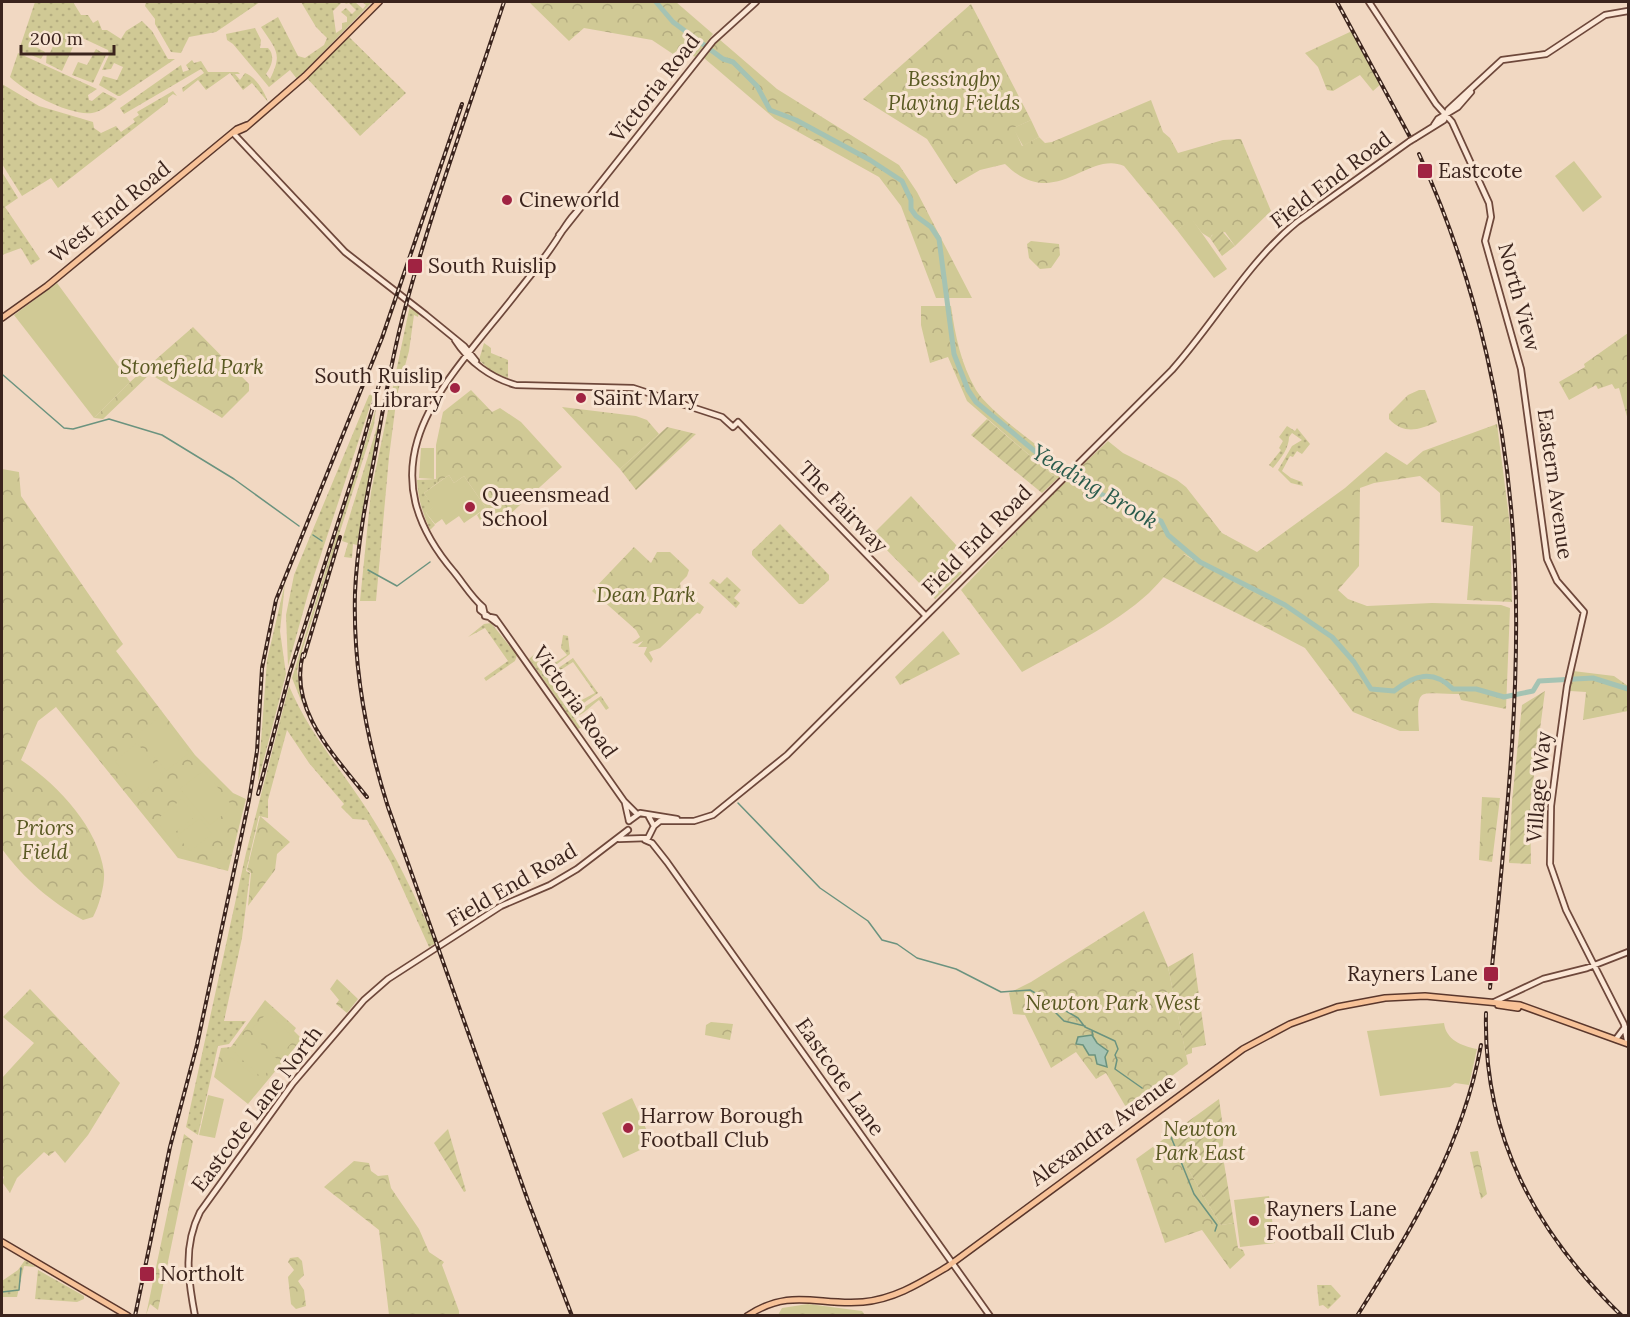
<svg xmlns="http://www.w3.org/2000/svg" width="1630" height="1317" font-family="Lora,serif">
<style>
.grass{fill:url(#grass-dots);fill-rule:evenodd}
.forest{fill:url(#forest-crowns)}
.garden{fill:url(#garden-furrows)}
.pitch{fill:#d0c995}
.water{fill:#a5c3b3;stroke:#6b937f;stroke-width:1.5}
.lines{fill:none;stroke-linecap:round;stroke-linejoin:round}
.stream{stroke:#6b937f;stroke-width:1.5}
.river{stroke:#a5c3b3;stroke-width:5}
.secondary-casing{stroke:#6e483b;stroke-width:8}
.primary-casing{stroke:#5a372c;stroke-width:8}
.secondary{stroke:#fbe7d6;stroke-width:4.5}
.primary{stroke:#f7c298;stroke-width:5}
.rail-casing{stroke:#3b241d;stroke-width:4}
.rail{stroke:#f8e4d2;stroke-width:1.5;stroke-dasharray:4.5;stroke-linecap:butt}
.secondary-bridge-casing{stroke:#6e483b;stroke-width:8;stroke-linecap:butt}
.secondary-bridge{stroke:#fbe7d6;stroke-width:4.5}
.poi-dot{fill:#a02342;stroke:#f8e4d2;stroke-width:2}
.labels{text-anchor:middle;stroke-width:6;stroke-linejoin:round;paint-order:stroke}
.park-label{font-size:21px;font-style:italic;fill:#595922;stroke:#f8e4d2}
.street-label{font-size:21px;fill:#3b241d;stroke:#f8e4d2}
.poi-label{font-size:21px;fill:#3b241d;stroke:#f8e4d2;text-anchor:start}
.water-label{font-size:22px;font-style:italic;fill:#2b5c4d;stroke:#f8e4d2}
</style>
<defs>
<pattern id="grass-dots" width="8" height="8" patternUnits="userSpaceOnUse" patternTransform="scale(1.5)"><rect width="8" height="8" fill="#d0c995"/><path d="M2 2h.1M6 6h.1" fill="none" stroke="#b4ac80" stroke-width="1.8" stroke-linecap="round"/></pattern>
<pattern id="forest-crowns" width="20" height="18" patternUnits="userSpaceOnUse" patternTransform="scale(1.5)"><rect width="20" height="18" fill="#d0c995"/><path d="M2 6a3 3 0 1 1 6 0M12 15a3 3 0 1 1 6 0" fill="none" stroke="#b4ac80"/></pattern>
<pattern id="garden-furrows" width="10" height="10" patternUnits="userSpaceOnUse" patternTransform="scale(1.5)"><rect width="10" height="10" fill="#d0c995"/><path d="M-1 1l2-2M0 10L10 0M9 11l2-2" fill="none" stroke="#b4ac80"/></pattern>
</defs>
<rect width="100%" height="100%" fill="#f1d8c2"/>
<path class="grass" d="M35 2H73L81 15H88L93 23 98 20 102 30H107L121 39 126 31 142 21 152 31 168 59H175L120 96H118L99 85 103 76 117 80 123 67 114 63 111 69 102 70 109 55 108 50 78 36 62 71 46 63 47 53H50L57 37 44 30 36 47 45 52 41 59 19 50Z
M146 2H260L216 32 189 37 181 53 171 52 155 24V19L145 6Z
M301 2H342L333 11 336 33 342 29V23L347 22V17L341 12 346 8 352 14 356 10 349 3 345 4 347 2H355L363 9 366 5 362 2H372L297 79 290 70 269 87 233 44 227 40 226 34 255 28 261 40 260 48H268C276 56 271 67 266 74L270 79C283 53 276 50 261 27L278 17 298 56 305 58 324 45 327 38 316 27Z
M347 35 406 93 360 136 305 76Z
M96 49 106 55 93 83 72 75 78 62 87 65Z
M18 53 97 89 88 95 89 100 92 101 103 92 117 99C110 104 101 112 92 113 70 116 25 92 10 77Z
M192 60 194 63 201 61 208 72H238L240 74H235L240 80 245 73C255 76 265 92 268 102L252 83 243 90 230 73 206 90 198 80 183 92 182 88 204 73 201 69 124 114 120 108 181 65 183 72 189 70 186 65Z
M2 84 39 106 93 122 94 128 101 133 116 126 121 132 135 122 133 119 139 115 137 112 142 109 173 91 177 96 173 94 168 98V102L58 188 51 178 22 196 2 164Z
M2 172 18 198 5 207 40 259 31 265 21 248 2 255Z
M410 305 419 312 418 317 414 315 409 351 397 395 389 457 376 601H360L371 492Z
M484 343 491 348V353L508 360V378L492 372 479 360Z
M374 394 308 594 288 666 286 615 294 575 369 395Z
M376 408 374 425 302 651 297 671 302 703 292 678Z
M380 417 357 545 353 544 352 558 344 557 348 543 342 541Z
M1287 426 1295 431 1297 428 1310 444 1302 454 1297 451 1293 457 1290 456 1282 471 1291 478 1302 482 1303 486 1291 483 1278 470 1292 446 1302 440 1292 433 1289 437C1289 448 1281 458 1273 468L1269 465 1281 450 1279 448 1283 441 1279 437Z
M436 479V484L424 493 434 507 426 513 435 525 430 530 438 546C427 525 418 504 417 480Z
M780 524 829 575V580L803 604H799L752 555V551Z
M727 577 741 590 734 598 740 603 736 608 709 583 713 579 720 584Z
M285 583 280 631 286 674 258 782 267 660Z
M491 623 517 655 515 661 486 681 484 678 508 661 485 628 468 637 484 624Z
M563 635 568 636 570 654 552 668H551L540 654 537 656V661L541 662 556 683V688L560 689 563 686 554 671 573 658 598 693 578 707 583 711V708L601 696 609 708 606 710 599 700C591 706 584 714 574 718L582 727 578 729 529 659 539 650 550 666 567 655 561 648ZM573 662 595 693 576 703 569 711 557 694 566 689 556 673Z
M289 686C309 733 341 769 368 811 395 853 416 898 436 943L429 947 391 863 367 820 353 819 341 807 344 804 309 763 287 730 268 800V818L259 816 246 871 250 873 242 938 224 1021H246L229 1044 218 1046 198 1135 186 1127 246 853Z
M25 1260 36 1267 24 1266 17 1297H2V1281L18 1270Z
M38 1270 84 1296V1299L77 1302 35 1299Z
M1317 1285H1331L1341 1296 1328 1309 1323 1305 1319 1306Z"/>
<path class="forest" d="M529 2H676L713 34 695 57 681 47 673 54 652 40 584 28 569 41Z
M971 4 1031 120 1014 128 1022 146 1039 137 1045 143 1052 142 1151 100 1163 132 1170 138 1178 153 1223 140 1241 139 1271 211 1235 246 1225 232 1212 235 1210 238 1202 233 1192 220 1177 230 1124 166C1087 150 1055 213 1005 164L980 170 956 184 927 139 863 99Z
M1352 31 1381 84 1373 91 1360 75 1333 91 1327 90 1318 67 1305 53Z
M719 39 777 89 899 165 917 192 972 298H936L901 206 879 177 775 119 704 58Z
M1031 241 1059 244 1060 255 1051 268 1040 269 1029 258 1027 244Z
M921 306H951C955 335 961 364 976 390 990 413 1048 453 1072 472L1057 479 967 401 948 357 930 363 921 325Z
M193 327 249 384V391L222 418 150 374 103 419 94 418 130 382Z
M1628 333V420L1619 388 1615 389 1612 384 1598 389 1596 385 1569 400 1559 382 1585 367 1584 364Z
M471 390 492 412 500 408 521 422 562 467 498 525 492 517 481 522 477 515 486 508 464 476 454 483 449 475 436 484V445L443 412Z
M1419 390H1425L1437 422C1418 430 1405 435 1389 419V414L1408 395Z
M562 407 636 416 647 420 659 434 620 469Z
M1497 424 1510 525 1512 602 1467 600 1473 526 1441 522 1440 493 1420 476 1374 483 1360 488 1359 566 1338 590 1348 599 1367 606 1432 603 1501 605 1510 608 1506 709 1461 700 1459 694C1419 695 1416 683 1419 731H1400L1353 712 1305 648 1261 625 1288 612 1184 554C1172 567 1161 581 1149 593 1113 626 1064 649 1022 672L961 590 1056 490 1108 441 1123 453 1177 480 1186 487 1222 533 1257 552 1345 488 1386 452 1407 465 1423 451Z
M2 469 19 472 21 496 123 644 116 651 195 755 233 793 246 799 228 871 178 858 56 707 38 721 21 760C57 784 98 827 104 872 105 885 99 906 93 917L83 920C50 901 25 880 2 849Z
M911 496 957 546 947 556 962 573 935 599 872 535Z
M634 547 651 563 657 552H670L689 570 687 576 680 583 681 589 704 607 700 614 697 613 660 648 649 652 653 659 651 663 644 654 647 647H638L643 641 637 644 632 643 640 637 636 630 592 591Z
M943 631 960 654 900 685 895 677Z
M1573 671 1614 676 1628 686V711L1583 720 1586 692 1570 691Z
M1482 797 1500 798 1492 862 1479 860Z
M260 816 290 842 277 854 275 870 248 906 251 873 247 870Z
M1144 911 1168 967 1188 1064 1127 1109 1106 1073 1096 1079 1076 1052 1051 1068 1025 1015 1013 1014 1009 993 1031 982Z
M337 979 358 999 347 1013 336 1004 339 1000 330 989Z
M30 989 120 1083 88 1135 65 1163 55 1151 49 1156 44 1152 17 1178 10 1193 2 1182 4 1177 2 1175V1078L34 1043 3 1017Z
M265 1000 296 1028 294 1031 302 1039 248 1104 214 1077 221 1048 231 1047Z
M711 1022 733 1024 730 1040 705 1035 706 1025Z
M184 1134 193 1141 158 1310 150 1304 146 1315Z
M1168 1136C1187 1165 1202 1195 1221 1225L1234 1223 1238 1248 1243 1250 1245 1255 1230 1269 1202 1230 1165 1243 1136 1159Z
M1478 1151 1487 1194 1481 1199 1470 1152Z
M354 1161 369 1163 371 1171 378 1176 388 1175 391 1188 419 1229 429 1252 444 1262 442 1265 459 1311V1315H389L379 1230 324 1187Z
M298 1257 302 1261 304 1275 298 1281 304 1290 306 1306 296 1309 291 1304 288 1277 294 1270 288 1262 290 1258Z
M808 1304 862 1311 865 1315H778L782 1308Z"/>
<path class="garden" d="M1222 231 1235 246 1222 256 1210 238 1215 232Z
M987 419 1057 479 1042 493 971 435Z
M667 427 696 434 636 490 620 469Z
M1183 554 1290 612 1261 625 1163 577Z
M1545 691 1530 806 1531 864 1509 863 1512 801 1522 705Z
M1193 953 1206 1045 1192 1048V1053L1186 1055 1168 967Z
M1219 1099 1224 1134 1222 1151 1234 1223 1221 1225C1202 1195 1187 1165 1168 1136Z
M448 1129 466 1191 464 1192 434 1143Z"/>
<path class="pitch" d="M1031 120 1039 137 1023 146 1013 128Z
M1574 161 1602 197 1583 212 1555 176Z
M1192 219 1227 269 1214 278 1177 230Z
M57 283 130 382 94 418 14 315Z
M421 448H434V479L419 478Z
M449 475 454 483 464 476 486 508 464 523 459 516 446 525 442 519 435 524 426 513 433 507 424 493Z
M160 716 189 753 166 771 137 735Z
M137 743 164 776 141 794 115 761Z
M204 770 233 807 210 825 180 789Z
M182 799 196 816 169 837 156 820Z
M200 818 212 834 190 851 177 836Z
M267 1013 295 1039 279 1057 251 1030Z
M1444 1023C1446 1040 1462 1046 1477 1049L1469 1085 1455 1083 1450 1087 1380 1096 1367 1031Z
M248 1032 278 1060 262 1078 232 1050Z
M231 1057 264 1083 248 1102 216 1076Z
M208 1095 224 1099 215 1138 199 1135Z
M632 1098 653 1144 623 1158 602 1113Z
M1269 1196 1275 1243 1240 1247 1234 1200Z"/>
<path class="water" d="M1092 1035 1097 1043 1108 1051 1105 1057 1107 1067 1097 1064 1095 1055H1089L1083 1045 1076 1044 1078 1037Z"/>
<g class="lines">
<path class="stream" d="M3 375 64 428 73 429 109 419 162 435 234 479 299 526
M313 535 322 541
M368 570 397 586 430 562
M738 803 820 888 868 921 882 940 897 944 917 958 956 969 1001 992 1030 990 1078 1018 1085 1027 1115 1041 1118 1049 1115 1055 1117 1060 1115 1069 1142 1088
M1039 997 1044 1007 1052 1009 1064 1021 1085 1026
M1092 1031 1093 1035
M1171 1137 1194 1194 1217 1225 1215 1231
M2 1292 19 1290 21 1268"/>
<path class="river" d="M656 2 673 22 723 59 733 62 757 86 770 110 796 120 870 160 902 181 911 200V209L916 216 931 227 939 239 954 354 968 390 976 402 1043 458 1096 492 1161 521 1168 535 1200 562 1285 605 1332 637 1354 662 1371 689 1394 691C1414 675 1433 669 1453 689H1476L1504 697 1533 691 1539 681 1593 678 1628 689"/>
<g class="secondary-casing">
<path id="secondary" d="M1369 2 1436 104 1452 122 1489 203 1491 217 1485 241 1521 369 1547 559 1557 581 1584 612 1567 686 1559 744 1551 806 1550 864 1566 910 1624 1024 1627 1040
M1434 125 1438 119 1458 107 1471 92
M234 134 345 252 426 315 464 346 476 361
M1415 138 1444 120 1448 110 1502 60 1546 54 1605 15 1628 11
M559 235 713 41 756 2
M455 340C469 362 491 378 516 385L633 388 722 417 733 427 738 422 925 615
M480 605V610L497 623
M485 616 483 607C472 598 463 583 454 572 359 461 446 383 515 295 530 276 546 257 559 236 567 223 575 211 588 201
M485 616 495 618 624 801 637 814
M625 803 629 821
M629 821 640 813 677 819
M654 826 660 821H694L713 815 787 755 1172 370C1215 322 1247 263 1297 222L1410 141
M619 839 648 838 654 826 648 815
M645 840 652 843 667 862 990 1316
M1494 1002 1543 979 1587 968 1628 952
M1616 1039 1625 1027
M195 1316C188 1279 183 1246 200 1212L293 1083 364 1000 388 979 501 906 550 885 577 869 628 830"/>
</g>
<g class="primary-casing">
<path id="primary" d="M236 132 245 128 305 76 379 2
M2 318 47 286 237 129 247 125
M1498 1005 1518 1008
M2 1242 128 1316
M747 1316C791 1287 818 1306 863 1302 895 1299 920 1283 947 1267L1243 1049 1290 1024 1337 1007 1385 998 1425 996 1520 1005 1628 1044"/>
</g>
<use href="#secondary" class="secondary"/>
<use href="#primary" class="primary"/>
<g class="rail-casing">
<path id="rail" d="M504 2C470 106 431 210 403 316 391 362 383 408 375 454 366 500 357 546 355 593 353 665 366 738 388 807L528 1201 572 1316
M1337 2 1410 137
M1419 154C1478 283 1509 425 1515 567 1521 707 1503 849 1490 988
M303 654C288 710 335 756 367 797
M304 657 340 537
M258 794 290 672 356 467 382 374
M1486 1013C1483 1136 1535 1232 1622 1316
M135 1316 170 1147 197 1045 249 800 257 751 262 668 276 600 382 338 462 104
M1357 1316C1411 1230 1463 1146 1481 1045"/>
</g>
<use href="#rail" class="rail"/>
<g class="secondary-bridge-casing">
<path id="secondary-bridge" d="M1410 141 1415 138"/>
</g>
<use href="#secondary-bridge" class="secondary-bridge"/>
</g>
<g class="poi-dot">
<rect x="1417" y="163" width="16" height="16" rx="3"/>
<circle cx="507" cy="200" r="6"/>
<rect x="407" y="258" width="16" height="16" rx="3"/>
<circle cx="455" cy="388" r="6"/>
<circle cx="581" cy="398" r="6"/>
<circle cx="470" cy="507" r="6"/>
<rect x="1483" y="966" width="16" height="16" rx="3"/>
<circle cx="628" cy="1128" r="6"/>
<circle cx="1254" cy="1221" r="6"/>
<rect x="139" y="1266" width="16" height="16" rx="3"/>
</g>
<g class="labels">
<g class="park-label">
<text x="954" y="86">Bessingby<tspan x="954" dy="24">Playing Fields</tspan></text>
<text x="192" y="374">Stonefield Park</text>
<text x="646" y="602">Dean Park</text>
<text x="45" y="835">Priors<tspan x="45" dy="24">Field</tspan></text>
<text x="1113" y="1010">Newton Park West</text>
<text x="1200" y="1136">Newton<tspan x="1200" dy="24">Park East</tspan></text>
</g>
<g class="street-label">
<text transform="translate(655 88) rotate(-52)" y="7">Victoria Road</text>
<text transform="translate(1331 180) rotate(-37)" y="7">Field End Road</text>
<text transform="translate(110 212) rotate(-39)" y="7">West End Road</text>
<text transform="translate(1519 297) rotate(75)" y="7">North View</text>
<text transform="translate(1555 484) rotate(82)" y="7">Eastern Avenue</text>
<text transform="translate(843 507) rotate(46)" y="7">The Fairway</text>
<text transform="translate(977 540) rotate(-45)" y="7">Field End Road</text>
<text transform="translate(575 702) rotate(55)" y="7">Victoria Road</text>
<text transform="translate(1539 787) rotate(-85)" y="7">Village Way</text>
<text transform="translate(512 885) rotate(-30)" y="7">Field End Road</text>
<text transform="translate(840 1077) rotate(55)" y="7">Eastcote Lane</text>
<text transform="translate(257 1109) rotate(-53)" y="7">Eastcote Lane North</text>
<text transform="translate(1103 1130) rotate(-36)" y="7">Alexandra Avenue</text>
</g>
<g class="poi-label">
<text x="1438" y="178">Eastcote</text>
<text x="519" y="207">Cineworld</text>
<text x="428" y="273">South Ruislip</text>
<text x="443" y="383" text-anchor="end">South Ruislip<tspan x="443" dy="24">Library</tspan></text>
<text x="593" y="405">Saint Mary</text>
<text x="482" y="502">Queensmead<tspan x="482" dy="24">School</tspan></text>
<text x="1478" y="981" text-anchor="end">Rayners Lane</text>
<text x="640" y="1123">Harrow Borough<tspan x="640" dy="24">Football Club</tspan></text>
<text x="1266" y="1216">Rayners Lane<tspan x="1266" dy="24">Football Club</tspan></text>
<text x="160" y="1281">Northolt</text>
</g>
<g class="water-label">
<text transform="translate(1095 486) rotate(31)" y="8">Yeading Brook</text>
</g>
</g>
<rect width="1630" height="1317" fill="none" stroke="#3b241d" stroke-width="6"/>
<path d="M21 45v9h93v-9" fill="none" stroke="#3b241d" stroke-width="3"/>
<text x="30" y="45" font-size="18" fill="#3b241d" stroke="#f8e4d2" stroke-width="4.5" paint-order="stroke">200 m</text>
</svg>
